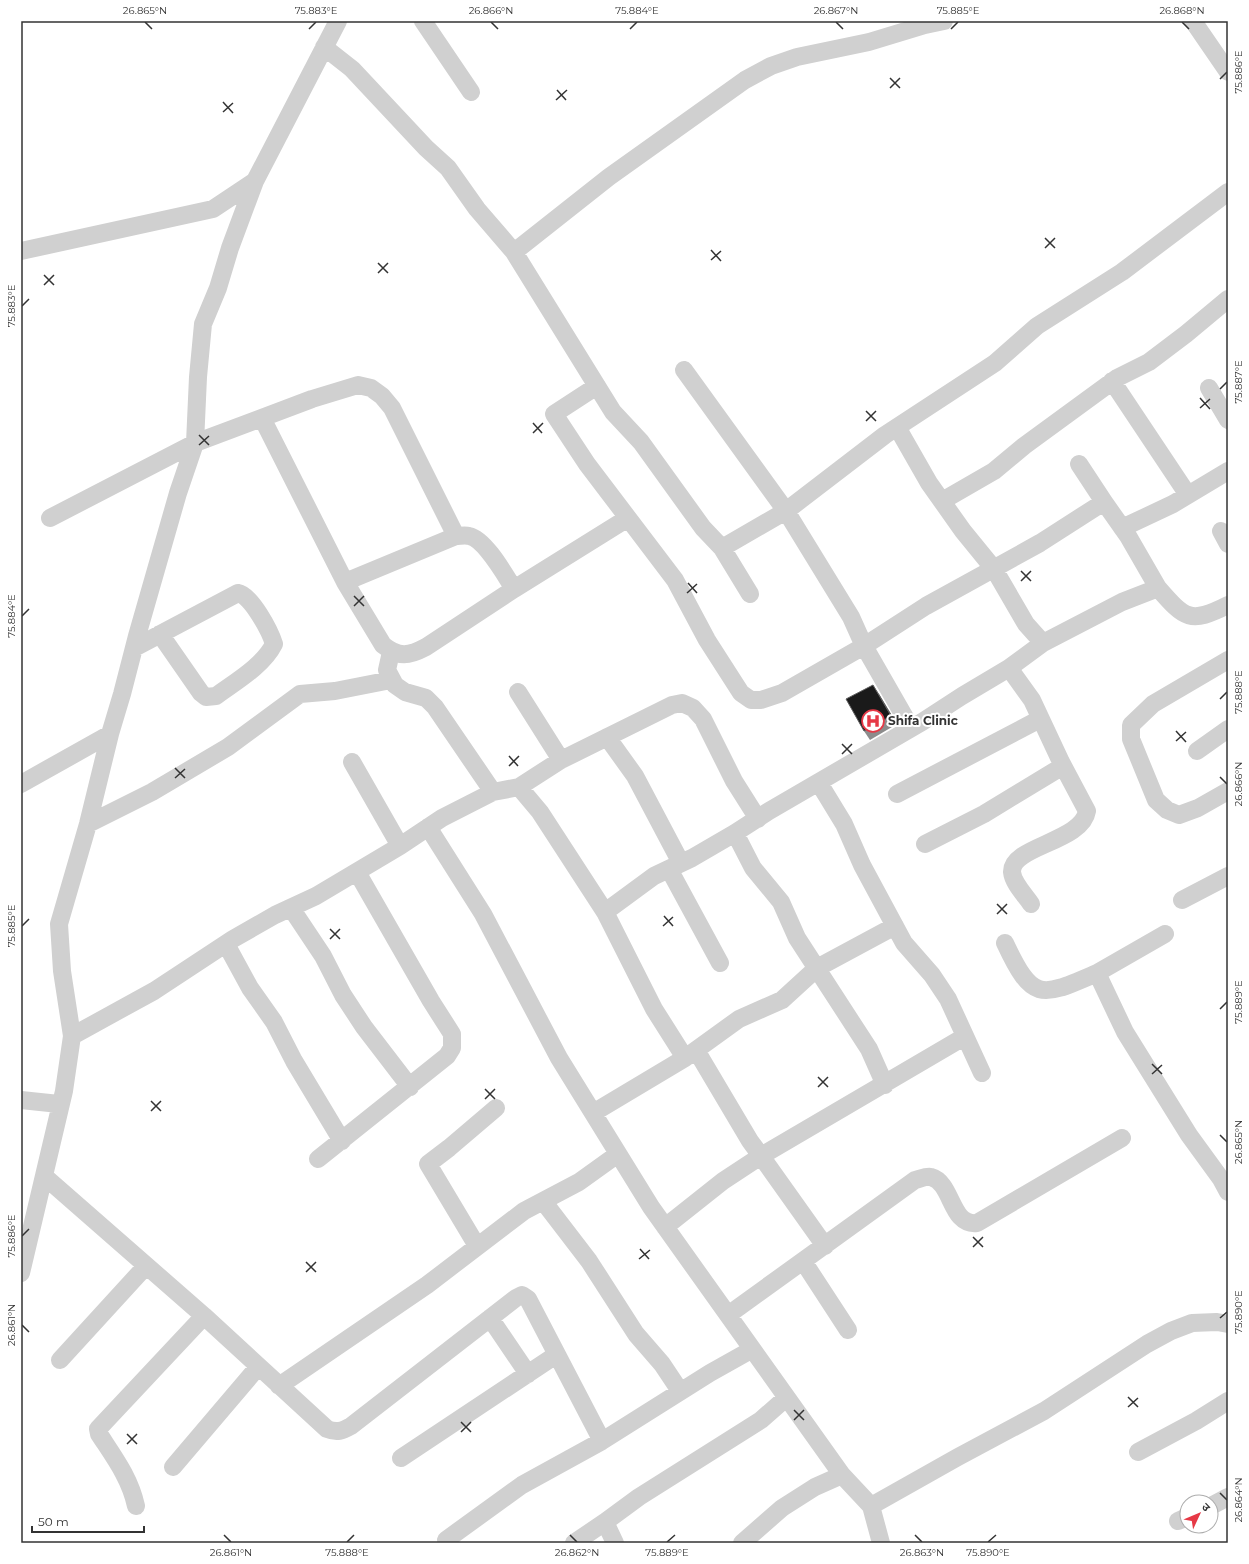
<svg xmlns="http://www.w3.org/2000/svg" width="1249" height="1564" font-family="Montserrat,'Noto Sans Devanagari',sans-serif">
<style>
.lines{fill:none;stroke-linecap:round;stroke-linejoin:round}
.minor{stroke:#d0d0d0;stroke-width:18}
.wall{fill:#8c8c8c}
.shaded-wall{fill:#5f5f5f}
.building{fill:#1a1a1a;stroke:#5f5f5f}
.ticks{fill:none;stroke:#333;stroke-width:1.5}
.labels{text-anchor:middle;stroke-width:4;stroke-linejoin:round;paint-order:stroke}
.poi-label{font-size:12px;font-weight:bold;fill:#333;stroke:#fff;text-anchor:start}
.neatline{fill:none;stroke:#333;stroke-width:1.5}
.ticks-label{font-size:10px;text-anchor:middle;fill:#333}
</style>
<rect width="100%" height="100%" fill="#fff"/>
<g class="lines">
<path class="minor" d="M423 21 471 92
M1193 21 1228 72
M324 47 352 69 426 148 448 168 477 209 514 252 613 412 641 442 703 528 722 548 786 511 885 435 995 363 1037 326 1122 272 1228 192
M21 251 213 209 255 181
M514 252 609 177 745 80 771 66 797 57 869 42 925 25 944 21
M684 370 786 511 851 617 864 646 911 728
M1112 381 1188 495
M597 386 554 414 587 464 675 580 707 640 741 693 751 700H761L782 693 864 646 926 606 1040 543 1104 502 1128 536 1158 588
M1209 388 1228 420
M262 418 345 582 383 645C399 658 409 656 426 647L514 589 628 518
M897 427 929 483 963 531 994 569 1026 624 1043 643
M1079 464 1104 502
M942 501 994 471 1024 446 1117 378 1149 362 1186 334 1228 299
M50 518 195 443 312 399 358 385 371 388 382 396 392 408 456 536
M1122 528 1173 504 1228 471
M1221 531 1228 544
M722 548 750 594
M345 582 456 536C460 536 465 535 469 536 485 539 505 575 514 589
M134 648 238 593C251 595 270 631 274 644 263 666 235 682 216 696L206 697 201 693 160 634
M391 652 387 670 395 685 405 692 426 698 435 707 493 792
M1228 660 1153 704 1131 725V739L1156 800 1167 810 1179 815 1198 808 1228 791
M1009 668 1032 700 1061 762 1087 811C1082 842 1011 846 1012 872 1013 883 1025 895 1031 904
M518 692 561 760
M607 737 635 776 681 863
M1197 751 1228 729
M352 762 400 846
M819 783 844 824 862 865 904 943 932 975 948 999 982 1073
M21 784 110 734
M519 787 561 760 672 705 682 703 693 708 703 719 734 781 758 819
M897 794 1040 719
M88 824 152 792 228 747 300 694 335 691 391 680
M428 827 483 914 559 1058 651 1207 842 1475 871 1506 881 1543
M735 833 753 868 781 902 797 938 869 1049 885 1085
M925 844 984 814 1063 766
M669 869 720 963
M1182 900 1228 876
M291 908 323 956 343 995 364 1027 410 1087
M605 912 654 1009 685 1058
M1005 943C1033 1003 1041 997 1097 973L1125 1032 1189 1135 1221 1179 1228 1192
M226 944 250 988 274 1022 294 1061 342 1141
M1097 973 1165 934
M72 1036 154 991 233 939 275 915 316 896 400 846 442 818 493 792 519 787 540 812 605 912 654 876 692 858 735 833 769 811 922 722 962 696 1009 668 1043 643 1122 602 1158 588C1185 619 1190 624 1228 605
M696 1050 750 1141 761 1156 964 1037
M21 1100 59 1104
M593 1113 685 1058 739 1019 782 1000 817 968 895 926
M318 1159 447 1056 452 1048V1034L431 1001 357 872
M44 1176 204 1316 327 1429C337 1433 342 1431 351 1426L516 1298 522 1295 528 1299 602 1441
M543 1201 589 1261 636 1334 662 1364 680 1391
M665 1227 723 1181 761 1156 825 1246
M477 1246 428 1164 449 1148 496 1108
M803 1261 848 1330
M21 1273 64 1091 72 1036 62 971 59 924 88 824 110 734 122 694 137 636 178 493 195 443 198 377 203 324 218 288 230 248 255 181 338 21
M728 1315 915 1180C920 1179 926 1176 931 1177 953 1183 950 1226 977 1223L1122 1138
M490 1318 528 1374
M60 1360 146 1266
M279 1386 427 1285 524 1211 579 1182 618 1154
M1138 1452 1196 1421 1228 1401
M401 1458 556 1355
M173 1467 258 1367
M136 1506C130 1478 114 1457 99 1434L98 1429 204 1316
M871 1506 958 1457 1044 1411 1147 1344 1171 1331 1192 1323 1217 1322 1228 1324
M1211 1506 1228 1497
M1178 1521 1187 1517
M446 1540 522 1485 602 1441 710 1373 751 1350
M574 1543 605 1522
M615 1543 605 1522 639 1497 761 1420 786 1398
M742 1543 782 1508 815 1487 842 1475"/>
</g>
<path class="wall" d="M879 694 897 724 870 740 864 731Z"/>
<path class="shaded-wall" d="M873 685 879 694 897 724 891 716Z"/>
<path class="building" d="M873 685 891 716 864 731 846 699Z"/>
<path class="ticks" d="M145 22 152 29M491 22 498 29M836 22 843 29M1182 22 1189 29M309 29 316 22M630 29 637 22M951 29 958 22M890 78 900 88M1220 79 1227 72M890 88 900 78M557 90 566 100M556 100 567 90M223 102 233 113M223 112 233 103M1045 238 1055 248M1045 248 1055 238M711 250 721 261M711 260 721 251M378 263 388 273M378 273 388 263M44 275 54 285M44 285 54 275M22 306 29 299M1220 389 1227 382M1200 398 1210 409M1200 408 1210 399M866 411 876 421M866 421 876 411M533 423 542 433M533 433 543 423M199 435 209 445M199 445 209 436M1021 571 1031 581M1021 581 1031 571M688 583 697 593M687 593 697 584M354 596 364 606M354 606 364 596M22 616 29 609M1220 699 1227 692M1176 731 1186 742M1176 741 1186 732M842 744 852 754M842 754 852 744M509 756 518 766M509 766 519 756M175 768 185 778M1220 777 1227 784M175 778 185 769M997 904 1007 914M997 914 1007 904M664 916 673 926M22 926 29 919M663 926 673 917M330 929 340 939M330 939 340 929M1220 1009 1227 1002M1152 1064 1162 1074M1152 1074 1162 1065M818 1077 828 1087M818 1087 828 1077M485 1089 495 1099M485 1099 495 1089M151 1101 161 1111M151 1111 161 1101M1220 1135 1227 1142M22 1236 29 1229M973 1237 983 1247M973 1247 983 1237M640 1249 649 1259M639 1259 650 1250M306 1262 316 1272M306 1272 316 1262M1220 1318 1227 1312M22 1325 29 1332M1128 1397 1138 1407M1128 1407 1138 1398M794 1410 804 1420M794 1420 804 1410M461 1422 471 1432M461 1432 471 1422M127 1434 137 1444M127 1444 137 1434M1220 1493 1227 1500M224 1535 231 1542M570 1535 577 1542M915 1535 922 1542M347 1542 354 1535M667 1542 675 1535M988 1542 996 1535"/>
<defs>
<g id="hospital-ring" transform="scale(1.15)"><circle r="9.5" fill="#fff" stroke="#e63946" stroke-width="1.5"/><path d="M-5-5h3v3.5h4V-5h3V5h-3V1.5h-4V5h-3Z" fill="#e63946"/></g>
</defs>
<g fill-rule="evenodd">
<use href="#hospital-ring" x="873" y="721"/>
</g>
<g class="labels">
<g class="poi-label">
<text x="888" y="725">Shifa Clinic</text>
</g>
</g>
<rect width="1249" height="1564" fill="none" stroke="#ffffff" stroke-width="44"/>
<g transform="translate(1199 1514) rotate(46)"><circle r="19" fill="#ffffff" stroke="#adadad"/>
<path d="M0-3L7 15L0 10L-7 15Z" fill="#e63946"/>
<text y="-6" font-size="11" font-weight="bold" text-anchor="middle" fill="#333333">उ</text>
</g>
<path d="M32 1526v6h112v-6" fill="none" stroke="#333333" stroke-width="2"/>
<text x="38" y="1526" font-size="12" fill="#333333" stroke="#ffffff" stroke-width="3" paint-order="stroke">50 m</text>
<rect x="22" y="22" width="1205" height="1520" class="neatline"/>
<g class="ticks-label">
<text x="145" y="14">26.865°N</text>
<text x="316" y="14">75.883°E</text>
<text x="491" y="14">26.866°N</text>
<text x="637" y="14">75.884°E</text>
<text x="836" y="14">26.867°N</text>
<text x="958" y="14">75.885°E</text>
<text x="1182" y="14">26.868°N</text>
<text transform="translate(1238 72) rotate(-90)" y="4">75.886°E</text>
<text transform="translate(11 306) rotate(-90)" y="4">75.883°E</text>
<text transform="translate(1238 382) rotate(-90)" y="4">75.887°E</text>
<text transform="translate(11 616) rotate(-90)" y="4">75.884°E</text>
<text transform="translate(1238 692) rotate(-90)" y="4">75.888°E</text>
<text transform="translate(1238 784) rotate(-90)" y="4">26.866°N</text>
<text transform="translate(11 926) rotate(-90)" y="4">75.885°E</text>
<text transform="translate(1238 1002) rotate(-90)" y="4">75.889°E</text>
<text transform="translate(1238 1142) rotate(-90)" y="4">26.865°N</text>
<text transform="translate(11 1236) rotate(-90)" y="4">75.886°E</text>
<text transform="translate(1238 1312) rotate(-90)" y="4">75.890°E</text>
<text transform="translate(11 1325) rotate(-90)" y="4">26.861°N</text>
<text transform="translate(1238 1500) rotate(-90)" y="4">26.864°N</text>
<text x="231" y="1556">26.861°N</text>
<text x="347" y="1556">75.888°E</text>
<text x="577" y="1556">26.862°N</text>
<text x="667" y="1556">75.889°E</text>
<text x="922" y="1556">26.863°N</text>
<text x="988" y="1556">75.890°E</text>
</g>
</svg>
